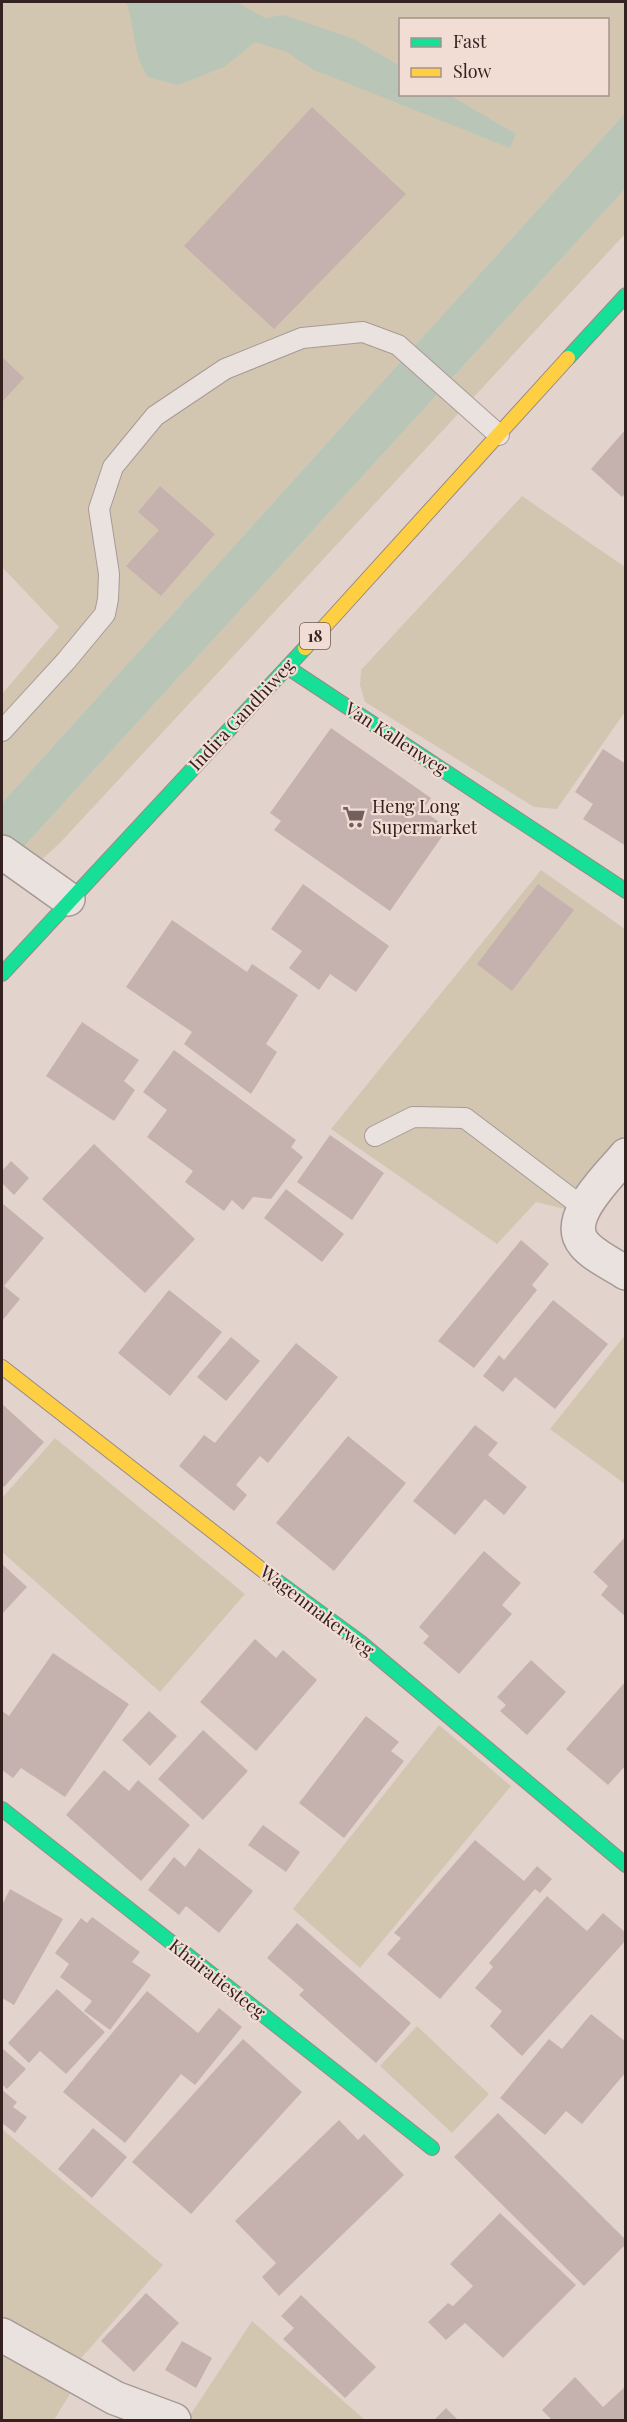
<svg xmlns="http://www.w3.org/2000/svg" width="627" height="2422" font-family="'Playfair Display',serif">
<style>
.green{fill:#d3c6b1;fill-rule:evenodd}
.water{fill:#b8c5b7}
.building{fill:#c5b1ae}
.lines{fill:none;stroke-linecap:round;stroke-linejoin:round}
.lane-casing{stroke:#a79a96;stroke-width:22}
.street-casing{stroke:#a79a96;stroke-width:36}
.fast-casing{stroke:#978a86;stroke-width:16}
.slow-casing{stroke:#978a86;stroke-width:16}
.lane{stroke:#eae2de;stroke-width:20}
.street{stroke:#eae2de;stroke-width:33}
.fast{stroke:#16e098;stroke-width:14}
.slow{stroke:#ffcf43;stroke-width:14}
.labels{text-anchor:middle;stroke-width:4.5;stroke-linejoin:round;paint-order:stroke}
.shield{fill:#f2ddd4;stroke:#6e5955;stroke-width:1.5}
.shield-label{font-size:16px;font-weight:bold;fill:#35211f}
.street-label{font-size:18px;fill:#35211f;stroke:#f2ddd4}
.poi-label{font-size:18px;fill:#35211f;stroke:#f2ddd4;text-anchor:start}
</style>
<rect width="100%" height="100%" fill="#e2d4cd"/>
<path class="green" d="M2 2H625V113L2 803V694L59 627 2 567ZM400 20H608V94H400Z
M625 189V234L59 844 32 868 18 853Z
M522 496 625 567V712L557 809 534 807 365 702 360 685 361 670Z
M541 870 625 929V1134L565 1209 536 1202 497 1244 331 1129Z
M625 1335V1484L550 1429Z
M55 1438 245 1594 160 1692 2 1552V1498Z
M439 1725 511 1786 360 1968 293 1909Z
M417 2026 489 2094 452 2133 380 2066Z
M2 2129 163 2265 76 2364 2 2320Z
M252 2321 365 2420H195L189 2417Z
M2 2349 73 2389 54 2420H2Z"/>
<path class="water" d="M126 2H236L265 18 284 15 354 39 400 66V94L449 95 516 134 510 148 312 69 287 52 255 42 224 67 178 85 148 77C132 55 136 27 126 2Z
M625 113V189L18 853 2 836V803Z"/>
<path class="building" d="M312 107 406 194 274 329 184 246Z
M2 357 24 378 2 402Z
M626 429V493L622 497 591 469Z
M160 486 215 534 161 596 126 566 159 530 138 512Z
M331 728 431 798 422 810 448 828 390 911 274 830 281 821 270 813Z
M603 749 626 764V846L583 819 593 804 575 792Z
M303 884 389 946 356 992 330 974 319 990 289 968 302 951 271 929Z
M538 884 574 910 512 991 477 964Z
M172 920 247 972 252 964 298 995 266 1044 277 1052 251 1094 184 1044 192 1032 126 987Z
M82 1022 139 1060 124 1081 135 1090 114 1121 46 1076Z
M174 1050 296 1140 291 1147 303 1157 271 1199 253 1197 243 1210 232 1200 224 1211 185 1182 193 1171 147 1137 167 1110 143 1092Z
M330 1135 384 1173 352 1220 297 1182Z
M94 1144 195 1239 145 1293 42 1199Z
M11 1161 29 1178 14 1195 2 1183V1171Z
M286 1189 344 1234 322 1262 264 1218Z
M2 1203 44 1238 4 1286 20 1299 2 1321Z
M521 1240 549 1264 532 1285 537 1290 474 1368 438 1341Z
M169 1290 222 1332 170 1396 118 1353Z
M553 1300 608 1344 555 1409 515 1377 503 1392 483 1376 499 1355 504 1360Z
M231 1337 260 1361 226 1401 197 1377Z
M296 1343 338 1377 268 1463 260 1456 236 1485 247 1495 234 1511 179 1466 204 1435 215 1443Z
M2 1404 44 1442 4 1487 2 1485Z
M475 1425 498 1443 488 1455 527 1487 504 1515 485 1499 455 1535 413 1501Z
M348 1436 406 1483 334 1571 276 1523Z
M626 1536V1617L601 1595 608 1586 593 1572Z
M484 1551 521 1583 502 1605 512 1614 459 1674 423 1643 429 1636 419 1627Z
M2 1564 27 1587 2 1614Z
M255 1639 276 1658 283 1650 317 1680 256 1751 200 1702Z
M53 1653 129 1704 65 1797 21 1768 13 1778 2 1770V1711L9 1716Z
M531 1660 566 1692 527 1735 500 1711 506 1705 497 1697Z
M626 1681V1765L608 1785 566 1749Z
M149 1711 177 1736 150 1766 122 1740Z
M366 1716 399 1742 391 1751 404 1761 344 1838 299 1803Z
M203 1730 248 1771 203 1820 158 1779Z
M104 1770 129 1791 138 1780 190 1825 141 1881 66 1815Z
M263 1825 300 1852 286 1872 248 1845Z
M475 1840 524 1881 537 1866 552 1879 540 1893 535 1889 440 1999 387 1954 401 1938 394 1933Z
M199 1848 253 1891 219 1933 186 1906 179 1915 148 1890 174 1857 185 1867Z
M10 1889 63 1919 14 2005 2 1998V1905Z
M547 1896 587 1931 603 1913 626 1933V1940L522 2056 490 2026 502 2011 475 1988 493 1967 489 1963Z
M92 1917 140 1952 132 1962 151 1975 110 2030 84 2011 92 2001 60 1977 69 1964 55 1953 81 1918 87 1923Z
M297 1923 411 2023 376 2063 299 1995 304 1990 267 1958Z
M57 1989 105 2032 66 2074 40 2051 29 2063 8 2043Z
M147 1991 198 2033 219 2008 242 2027 195 2085 181 2074 125 2143 63 2092Z
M591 2014 626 2042V2072L582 2124 566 2111 545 2135 500 2098 549 2039 562 2049Z
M243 2039 302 2092 191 2214 132 2162Z
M2 2048 26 2069 7 2089 2 2084Z
M2 2090 17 2102 13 2107 27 2117 15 2133 2 2123Z
M498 2113 626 2240V2244L584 2286 454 2157Z
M339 2120 358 2140 364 2134 404 2175 279 2296 262 2277 276 2263 235 2221Z
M93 2128 127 2157 92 2198 58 2169Z
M500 2213 576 2285 503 2358 465 2323 446 2340 428 2322 448 2303 453 2306 473 2286 450 2264Z
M146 2293 179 2323 134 2372 101 2341Z
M301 2295 376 2367 345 2398 283 2339 294 2328 281 2316Z
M182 2341 212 2358 196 2388 165 2370Z
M575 2377 603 2407 626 2386V2420H552L542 2410Z
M446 2408 458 2420H434Z"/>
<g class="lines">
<g class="lane-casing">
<path id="lane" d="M2 731 66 661 105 614 108 599 109 574 99 509 113 467 155 416 225 369 302 338 363 332 398 345 499 435
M375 1136 413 1117 465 1118 584 1208"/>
</g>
<g class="street-casing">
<path id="street" d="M2 852 68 899
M626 1155C610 1175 562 1218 584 1244 594 1256 612 1264 626 1273
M2 2335 115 2398 174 2420"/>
</g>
<g class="fast-casing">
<path id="fast" d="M568 358 626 295
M287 667 626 891
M2 974 305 648
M270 1576 360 1642 626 1865
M2 1809 432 2148"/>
</g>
<g class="slow-casing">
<path id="slow" d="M305 648 568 358
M2 1367 270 1576"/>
</g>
<use href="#lane" class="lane"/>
<use href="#street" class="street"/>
<use href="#fast" class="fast"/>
<use href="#slow" class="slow"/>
</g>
<defs>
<g id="supermarket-bare" transform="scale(1.8)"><path d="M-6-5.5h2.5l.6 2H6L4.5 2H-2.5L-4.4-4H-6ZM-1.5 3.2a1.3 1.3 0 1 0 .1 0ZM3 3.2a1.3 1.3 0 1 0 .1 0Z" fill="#72605c" stroke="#f2ddd4" stroke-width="2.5" paint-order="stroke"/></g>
</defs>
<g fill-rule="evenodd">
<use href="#supermarket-bare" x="354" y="817"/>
</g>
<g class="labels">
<rect class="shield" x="300" y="623" width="30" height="26" rx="4.5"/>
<g class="shield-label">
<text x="315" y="642">18</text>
</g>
<g class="street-label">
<text transform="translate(242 715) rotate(-47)" y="6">Indira Gandhiweg</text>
<text transform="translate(396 739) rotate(33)" y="6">Van Kallenweg</text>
<text transform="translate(317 1611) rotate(37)" y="6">Wagenmakerweg</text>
<text transform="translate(217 1979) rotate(38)" y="6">Khairatiesteeg</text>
</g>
<g class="poi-label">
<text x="372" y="813">Heng Long<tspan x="372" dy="21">Supermarket</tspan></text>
</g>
</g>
<rect width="627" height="2422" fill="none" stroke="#35211f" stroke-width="6"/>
<rect x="399" y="18" width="210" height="78" fill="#f2ddd4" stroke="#a6928c" stroke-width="1.5"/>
<rect x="411" y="38" width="30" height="9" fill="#16e098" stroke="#a6928c" stroke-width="1.5"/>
<text x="453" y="48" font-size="18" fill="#35211f">Fast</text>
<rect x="411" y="68" width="30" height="9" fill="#ffcf43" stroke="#a6928c" stroke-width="1.5"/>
<text x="453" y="78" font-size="18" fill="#35211f">Slow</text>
</svg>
